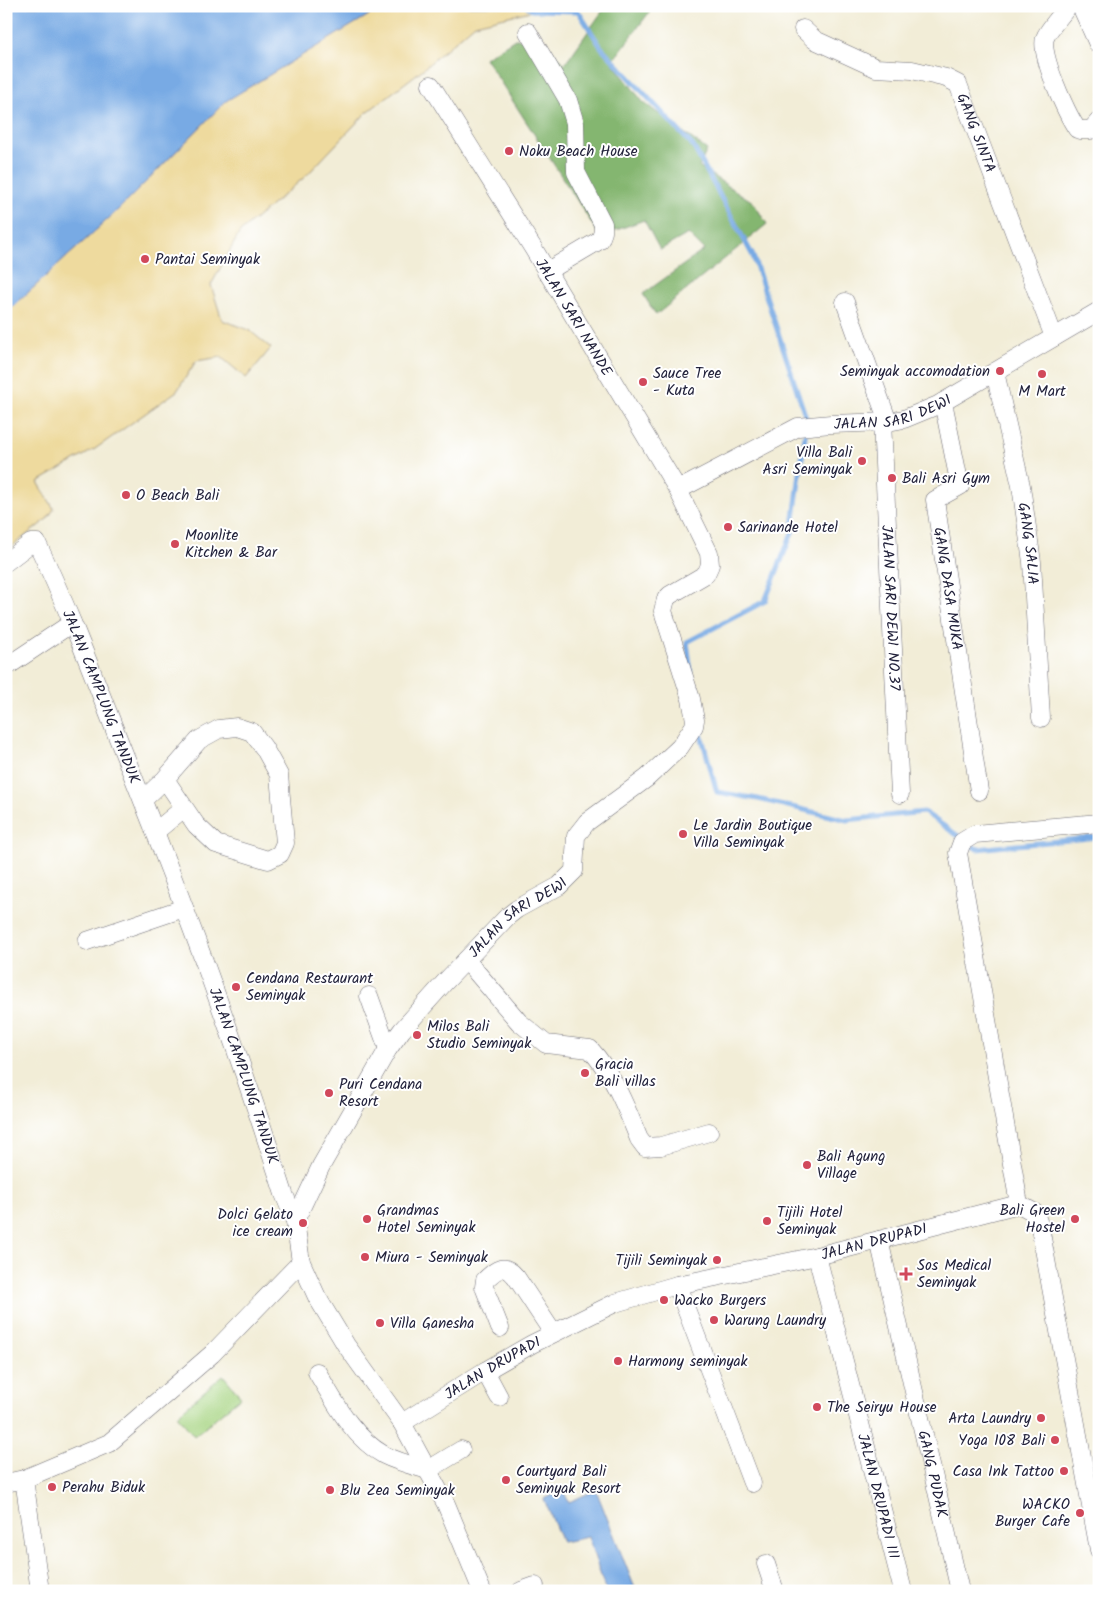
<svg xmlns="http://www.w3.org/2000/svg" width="1105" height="1597" font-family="Kalam,sans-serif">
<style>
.green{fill:#a6d481;stroke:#647b5e}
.forest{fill:#84b66f;stroke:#536c55}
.sand{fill:#eeda9e;stroke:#887e6c}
.water{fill:#78aae4;stroke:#4d6690}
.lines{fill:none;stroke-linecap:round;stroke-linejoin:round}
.stream{stroke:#78aae4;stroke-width:5}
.minor-casing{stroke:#6b6972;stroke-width:19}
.minor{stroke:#fff;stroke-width:18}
.poi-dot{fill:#d1495b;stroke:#fff;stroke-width:2}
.labels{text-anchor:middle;stroke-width:4;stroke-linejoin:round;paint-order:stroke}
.street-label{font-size:15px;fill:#22223b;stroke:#fff}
.poi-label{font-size:15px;fill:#22223b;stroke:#fff;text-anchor:start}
</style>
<rect width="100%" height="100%" fill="#fff"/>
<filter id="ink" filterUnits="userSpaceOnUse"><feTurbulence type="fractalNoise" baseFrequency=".02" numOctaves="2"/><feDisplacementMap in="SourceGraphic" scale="10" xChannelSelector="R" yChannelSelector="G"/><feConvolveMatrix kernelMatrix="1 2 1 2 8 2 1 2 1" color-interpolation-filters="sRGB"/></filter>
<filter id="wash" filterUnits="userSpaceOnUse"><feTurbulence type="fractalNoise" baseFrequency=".0096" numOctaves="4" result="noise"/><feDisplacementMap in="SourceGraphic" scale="20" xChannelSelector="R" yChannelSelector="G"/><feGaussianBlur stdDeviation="1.12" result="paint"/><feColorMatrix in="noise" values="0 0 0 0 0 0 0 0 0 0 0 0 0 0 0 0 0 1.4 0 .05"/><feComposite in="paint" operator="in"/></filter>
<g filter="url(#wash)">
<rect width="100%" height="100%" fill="#f2edd7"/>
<path class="green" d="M223 1375 241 1397 194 1436 177 1415Z"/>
<path class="forest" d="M606 6H654L612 62 643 102 707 150 699 167 753 202 767 224 656 315 643 294 704 250 688 234 660 250 644 220 600 236 485 58 515 39 543 41 565 64Z"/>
<path class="sand" d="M384 6H552L475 24 422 70 366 113 307 175 240 232 211 285 222 320 249 330 271 348 246 378 221 357 196 361 177 391 95 449 38 482 54 509 47 519 6 551V313L120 208 226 101Z"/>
<path class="water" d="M6 6H384L226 101 120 208 6 313Z
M596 1490 636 1591H606L588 1537 562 1542 544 1499 563 1491 569 1502Z"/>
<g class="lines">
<path class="stream" d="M527 6 532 10 578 11 601 47 693 146 753 256 807 421 792 533 765 601 687 642 691 672
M699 727 717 792 758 799 847 820 924 812 977 849 1099 837"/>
</g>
</g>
<g filter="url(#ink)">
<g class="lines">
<g class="minor-casing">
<g id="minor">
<path d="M1068 6C1062 15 1048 29 1045 38 1039 54 1067 114 1077 129L1081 130H1091L1099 121"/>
<path d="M1081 6 1098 44"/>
<path id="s1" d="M803 29 815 40 876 68 912 70 946 78 958 84 1054 337"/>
<path d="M528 32 568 100 575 123 576 172 603 224V232L600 240 546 272"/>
<path d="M845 302 888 422"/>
<path id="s2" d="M995 372 1021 486 1032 562 1041 718"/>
<path id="s3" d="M943 402 960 486 935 500 979 791"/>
<path id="s4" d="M882 422 900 794"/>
<path id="s5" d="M678 490 798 427 831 424 888 422 904 419 938 405 1099 311"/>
<path id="s6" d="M6 562 31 543H37C70 612 97 685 125 756 183 900 237 1046 284 1194L295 1221 301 1262 317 1297 346 1345 402 1423 446 1504 482 1591"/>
<path d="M6 667 72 623"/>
<path d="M143 800 165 779 199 740 219 729 237 727 252 732 264 748 279 775 285 843 280 854 268 860 216 844 196 825 165 779"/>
<path d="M155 832 184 808"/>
<path d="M87 941 184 908"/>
<path d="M466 960 519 1022 546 1044 590 1049C613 1074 626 1107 639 1139L645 1147 661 1146 709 1132"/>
<path d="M369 996 388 1049"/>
<path d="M1019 1204 958 853 962 842 975 834 1099 823"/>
<path id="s7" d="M295 1221 321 1166 388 1049 402 1030 445 982 508 916 517 909 559 886 574 871 576 836 587 822 647 778 680 747 694 726 695 720 691 699 663 611 666 599 670 595 706 574 710 565 709 553 678 490 533 248 431 85"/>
<path id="s8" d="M879 1240 960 1591"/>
<path id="s9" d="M817 1256 903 1591"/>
<path d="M677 1285 752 1483"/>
<path d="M500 1328 484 1287 485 1280C497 1269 504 1262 516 1277L553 1333"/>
<path d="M485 1371 499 1397"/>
<path d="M317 1372C335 1402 352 1437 384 1455 398 1462 414 1466 428 1470L461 1450"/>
<path id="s10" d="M402 1423 485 1371 532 1344 615 1303 677 1285 817 1256 1019 1204 1035 1213 1040 1227 1099 1550"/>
<path d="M24 1479 40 1591"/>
<path d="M6 1483 24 1479 109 1443 212 1354 301 1262"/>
<path d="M766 1564 775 1591"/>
<path d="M521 1591 535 1586"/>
</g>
</g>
<use href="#minor" class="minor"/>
</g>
</g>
<g class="poi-dot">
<circle cx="509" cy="151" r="5"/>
<circle cx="145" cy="259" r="5"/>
<circle cx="1000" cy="371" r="5"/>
<circle cx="1042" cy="374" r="5"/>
<circle cx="643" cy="382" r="5"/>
<circle cx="862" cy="461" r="5"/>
<circle cx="892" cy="478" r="5"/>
<circle cx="126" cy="495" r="5"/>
<circle cx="728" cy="527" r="5"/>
<circle cx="175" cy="544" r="5"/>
<circle cx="683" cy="834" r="5"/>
<circle cx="236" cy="987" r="5"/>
<circle cx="417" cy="1035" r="5"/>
<circle cx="585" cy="1073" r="5"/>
<circle cx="329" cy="1093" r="5"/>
<circle cx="807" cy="1165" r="5"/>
<circle cx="367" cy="1219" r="5"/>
<circle cx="1075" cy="1219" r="5"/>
<circle cx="767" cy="1221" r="5"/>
<circle cx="303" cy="1223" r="5"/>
<circle cx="365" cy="1257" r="5"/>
<circle cx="717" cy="1260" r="5"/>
<path d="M903.5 1266.5h5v5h5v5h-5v5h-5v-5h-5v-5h5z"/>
<circle cx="664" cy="1300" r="5"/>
<circle cx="714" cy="1320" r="5"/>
<circle cx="380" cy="1323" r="5"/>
<circle cx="618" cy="1361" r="5"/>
<circle cx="817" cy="1407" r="5"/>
<circle cx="1041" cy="1418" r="5"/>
<circle cx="1055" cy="1440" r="5"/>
<circle cx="1064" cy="1471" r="5"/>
<circle cx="506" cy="1480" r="5"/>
<circle cx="52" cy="1487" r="5"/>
<circle cx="330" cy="1490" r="5"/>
<circle cx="1080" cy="1513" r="5"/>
</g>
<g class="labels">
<g class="street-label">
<text dy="5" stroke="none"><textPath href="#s1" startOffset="220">GANG SINTA</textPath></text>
<text transform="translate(574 317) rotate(59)" y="5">JALAN SARI NANDE</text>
<text dy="5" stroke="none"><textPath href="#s5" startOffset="232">JALAN SARI DEWI</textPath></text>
<text dy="5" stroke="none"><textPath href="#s2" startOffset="175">GANG SALIA</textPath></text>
<text dy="5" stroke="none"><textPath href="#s3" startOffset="204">GANG DASA MUKA</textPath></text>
<text dy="5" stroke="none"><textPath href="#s4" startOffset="186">JALAN SARI DEWI NO.37</textPath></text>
<text dy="5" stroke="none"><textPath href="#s6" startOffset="204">JALAN CAMPLUNG TANDUK</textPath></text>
<text dy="5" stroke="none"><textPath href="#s7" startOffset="382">JALAN SARI DEWI</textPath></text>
<text dy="5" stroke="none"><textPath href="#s6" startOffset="609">JALAN CAMPLUNG TANDUK</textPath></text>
<text dy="5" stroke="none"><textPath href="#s10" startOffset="511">JALAN DRUPADI</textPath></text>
<text dy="5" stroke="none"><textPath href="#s10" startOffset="106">JALAN DRUPADI</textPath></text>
<text dy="5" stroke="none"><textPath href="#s8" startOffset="240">GANG PUDAK</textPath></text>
<text dy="5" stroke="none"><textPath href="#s9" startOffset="248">JALAN DRUPADI III</textPath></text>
</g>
<g class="poi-label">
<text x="519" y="156">Noku Beach House</text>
<text x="155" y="264">Pantai Seminyak</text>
<text x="990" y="376" text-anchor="end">Seminyak accomodation</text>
<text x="653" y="378">Sauce Tree<tspan x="653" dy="17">- Kuta</tspan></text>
<text x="1042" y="396" text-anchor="middle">M Mart</text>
<text x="852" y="457" text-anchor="end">Villa Bali<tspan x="852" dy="17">Asri Seminyak</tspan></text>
<text x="902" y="483">Bali Asri Gym</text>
<text x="136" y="500">O Beach Bali</text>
<text x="738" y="532">Sarinande Hotel</text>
<text x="185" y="540">Moonlite<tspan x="185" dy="17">Kitchen &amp; Bar</tspan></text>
<text x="693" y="830">Le Jardin Boutique<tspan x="693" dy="17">Villa Seminyak</tspan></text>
<text x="246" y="983">Cendana Restaurant<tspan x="246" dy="17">Seminyak</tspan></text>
<text x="427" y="1031">Milos Bali<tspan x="427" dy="17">Studio Seminyak</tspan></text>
<text x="595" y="1069">Gracia<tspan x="595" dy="17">Bali villas</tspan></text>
<text x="339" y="1089">Puri Cendana<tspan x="339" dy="17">Resort</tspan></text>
<text x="817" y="1161">Bali Agung<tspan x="817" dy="17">Village</tspan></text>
<text x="377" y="1215">Grandmas<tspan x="377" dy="17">Hotel Seminyak</tspan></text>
<text x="1065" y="1215" text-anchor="end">Bali Green<tspan x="1065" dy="17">Hostel</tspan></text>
<text x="777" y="1217">Tijili Hotel<tspan x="777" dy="17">Seminyak</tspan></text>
<text x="293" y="1219" text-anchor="end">Dolci Gelato<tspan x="293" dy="17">ice cream</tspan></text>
<text x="375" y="1262">Miura - Seminyak</text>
<text x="707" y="1265" text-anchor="end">Tijili Seminyak</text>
<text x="917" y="1270">Sos Medical<tspan x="917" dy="17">Seminyak</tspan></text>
<text x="674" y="1305">Wacko Burgers</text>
<text x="724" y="1325">Warung Laundry</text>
<text x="390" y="1328">Villa Ganesha</text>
<text x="628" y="1366">Harmony seminyak</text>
<text x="827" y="1412">The Seiryu House</text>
<text x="1031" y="1423" text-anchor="end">Arta Laundry</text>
<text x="1045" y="1445" text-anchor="end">Yoga 108 Bali</text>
<text x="516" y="1476">Courtyard Bali<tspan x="516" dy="17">Seminyak Resort</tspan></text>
<text x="1054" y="1476" text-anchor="end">Casa Ink Tattoo</text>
<text x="62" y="1492">Perahu Biduk</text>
<text x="340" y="1495">Blu Zea Seminyak</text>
<text x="1070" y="1509" text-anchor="end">WACKO<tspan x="1070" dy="17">Burger Cafe</tspan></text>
</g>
</g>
<rect width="1105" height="1597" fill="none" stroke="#fff" stroke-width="25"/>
</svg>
